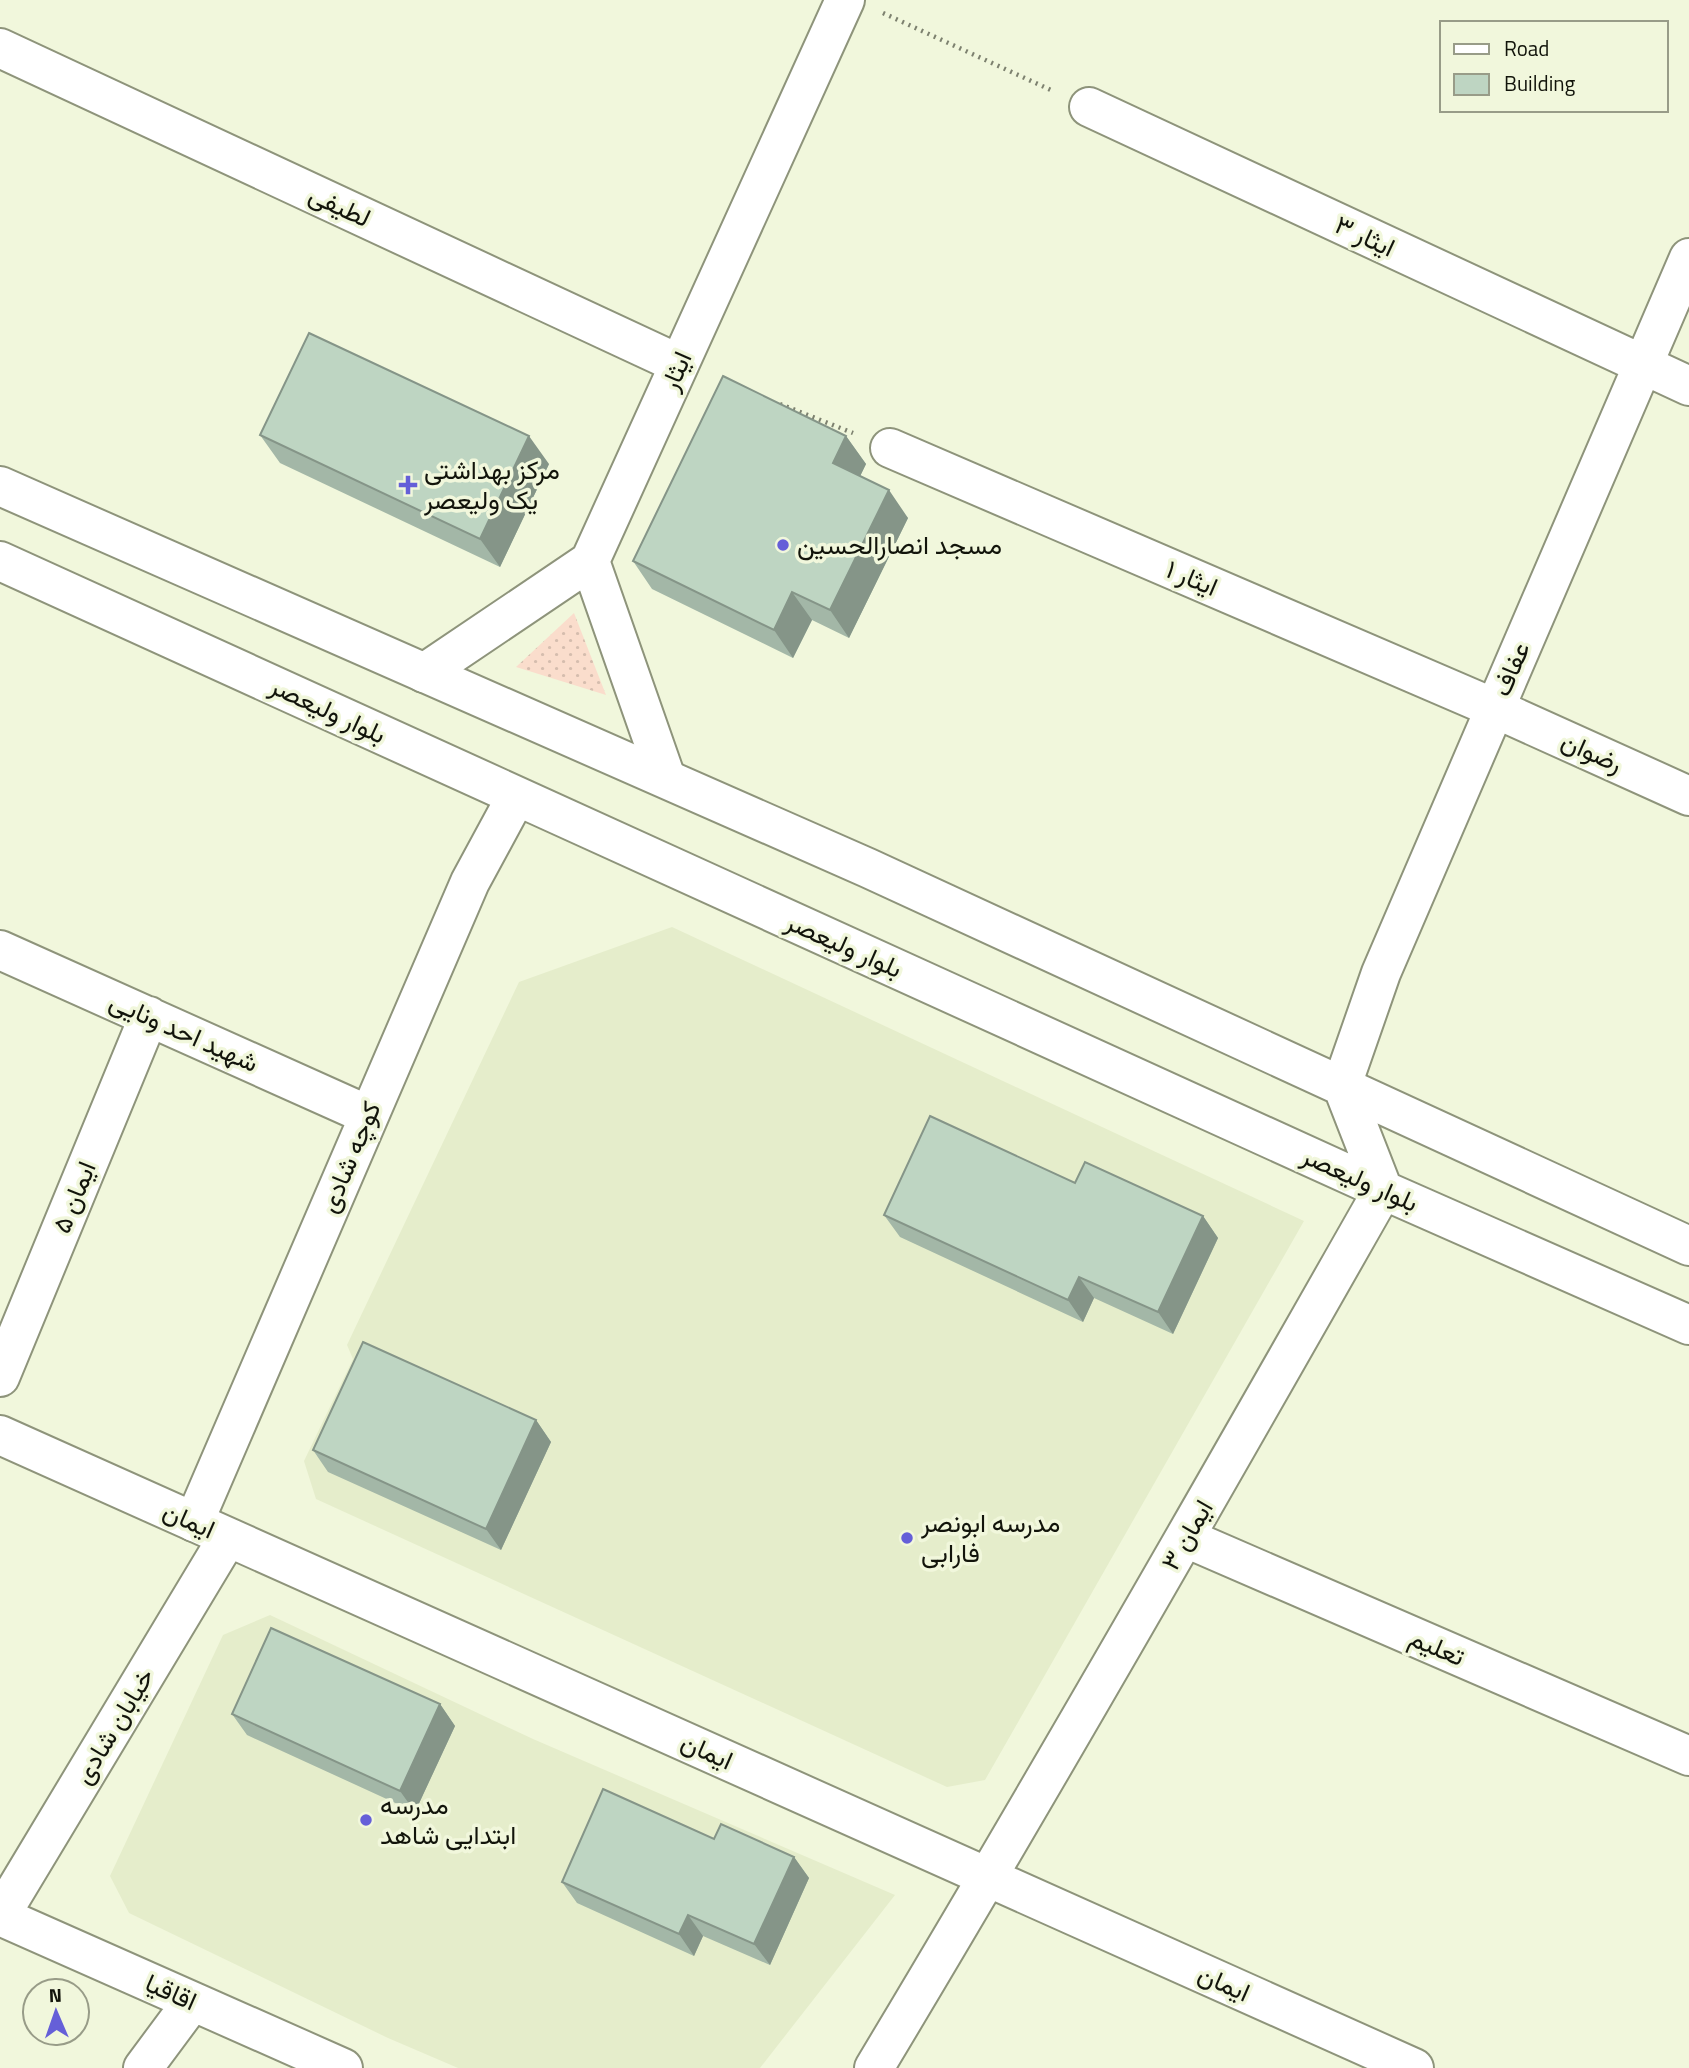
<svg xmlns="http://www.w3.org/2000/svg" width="1689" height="2068" font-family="'Titillium Web',Vazirmatn,sans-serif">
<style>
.built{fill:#e5edcb}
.grass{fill:url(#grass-dots)}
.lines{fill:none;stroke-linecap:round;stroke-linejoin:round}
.minor-casing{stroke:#8e947b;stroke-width:42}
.tertiary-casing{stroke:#8e947b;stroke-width:42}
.secondary-casing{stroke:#8e947b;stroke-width:42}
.path{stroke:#7d816f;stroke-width:4.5;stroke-dasharray:2 5;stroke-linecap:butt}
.minor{stroke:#fff;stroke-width:38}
.tertiary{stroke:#fff;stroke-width:38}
.secondary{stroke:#fff;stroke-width:38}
.wall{fill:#a3b7a7}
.shaded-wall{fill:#859588}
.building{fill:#bed5c2;stroke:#859588;stroke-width:2}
.poi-dot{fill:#655fd8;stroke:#f1f7dc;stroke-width:2.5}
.labels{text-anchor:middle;stroke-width:7;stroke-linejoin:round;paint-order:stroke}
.street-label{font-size:26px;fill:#12140b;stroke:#f1f7dc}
.poi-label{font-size:26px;fill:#12140b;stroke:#f1f7dc;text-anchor:start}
</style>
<defs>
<pattern id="grass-dots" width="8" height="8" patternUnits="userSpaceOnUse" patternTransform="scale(1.75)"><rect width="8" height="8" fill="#faddcc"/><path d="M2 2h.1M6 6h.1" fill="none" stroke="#d5bdae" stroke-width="1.8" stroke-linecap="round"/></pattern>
</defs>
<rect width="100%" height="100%" fill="#f1f7dc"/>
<path class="built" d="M672 927 1304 1221 985 1780 947 1787 316 1499 304 1461 353 1359 347 1345 519 982Z
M270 1615 533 1739 895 1895 760 2068H458L388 2038 129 1913 110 1876 223 1635Z"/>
<path class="grass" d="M574 613 606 695 516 667Z"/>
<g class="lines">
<g class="minor-casing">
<path id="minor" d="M0 48 679 364
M1089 107 1689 386
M890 448 1494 708 1689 796
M0 950 368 1115
M1342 1085 1381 973 1689 258
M0 1377 149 1016
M194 1522 470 882 516 797
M1186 1538 1689 1756
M0 1916 343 2068
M143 2068 192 2002
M874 2068C1048 1778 1216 1484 1383 1190"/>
</g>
<g class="tertiary-casing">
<path id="tertiary" d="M590 561 666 778
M424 673 590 561 845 0
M0 1435 1414 2068
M0 1916 228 1537"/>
</g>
<g class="secondary-casing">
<path id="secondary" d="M0 486 868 868 1689 1246
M0 561 1383 1190 1689 1325
M1342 1085 1383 1190"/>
</g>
<path class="path" d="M883 13 1053 91
M780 404 853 433"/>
<use href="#minor" class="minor"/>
<use href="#tertiary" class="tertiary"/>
<use href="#secondary" class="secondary"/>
</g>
<path class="wall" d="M260 435 549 464 500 567 280 463Z
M846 436 866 464 860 476 908 518 849 638 812 620 793 658 652 589 633 561Z
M1075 1183 1203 1216 1218 1238 1173 1334 1094 1298 1083 1322 900 1237 884 1215Z
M536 1420 551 1442 501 1550 328 1472 313 1450Z
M440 1704 455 1726 415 1812 247 1735 232 1714Z
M714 1839 794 1857 809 1878 770 1965 703 1936 694 1956 577 1903 562 1882Z"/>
<path class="shaded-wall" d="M529 436 549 464 500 567 480 539Z
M846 436 866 464 853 491 833 463Z
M889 490 908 518 849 638 830 610Z
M792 592 812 620 793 658 774 630Z
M1203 1216 1218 1238 1173 1334 1158 1312Z
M1079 1277 1094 1298 1083 1322 1068 1300Z
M536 1420 551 1442 501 1550 486 1529Z
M440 1704 455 1726 415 1812 400 1791Z
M794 1857 809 1878 770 1965 754 1944Z
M688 1915 703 1936 694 1956 679 1934Z"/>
<path class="building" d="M309 333 529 436 480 539 260 435Z
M723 376 846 436 833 463 889 490 830 610 792 592 774 630 633 561Z
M930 1116 1075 1183 1085 1162 1203 1216 1158 1312 1079 1277 1068 1300 884 1215Z
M363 1342 536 1420 486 1529 313 1450Z
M271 1628 440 1704 400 1791 232 1714Z
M603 1789 714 1839 721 1824 794 1857 754 1944 688 1915 679 1934 562 1882Z"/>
<g class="poi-dot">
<path d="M404.5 474.5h7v7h7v7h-7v7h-7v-7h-7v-7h7z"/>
<circle cx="783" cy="545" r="7"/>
<circle cx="907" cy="1538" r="7"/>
<circle cx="366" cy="1820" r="7"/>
</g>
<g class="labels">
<g class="street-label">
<text transform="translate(340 206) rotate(25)" y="9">لطیفی</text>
<text transform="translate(1365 236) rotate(25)" y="9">ایثار ۳</text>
<text transform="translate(676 371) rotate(-66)" y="9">ایثار</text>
<text transform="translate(1192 578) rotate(23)" y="9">ایثار ۱</text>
<text transform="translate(1511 669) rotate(-67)" y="9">عفاف</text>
<text transform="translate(328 710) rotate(25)" y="9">بلوار ولیعصر</text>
<text transform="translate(1592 752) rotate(24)" y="9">رضوان</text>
<text transform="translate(844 945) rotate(24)" y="9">بلوار ولیعصر</text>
<text transform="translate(184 1032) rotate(24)" y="9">شهید احد ونایی</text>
<text transform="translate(350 1157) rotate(-67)" y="9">کوچه شادی</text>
<text transform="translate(1360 1179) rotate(24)" y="9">بلوار ولیعصر</text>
<text transform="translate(74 1197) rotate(-68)" y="9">ایمان ۵</text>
<text transform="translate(189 1520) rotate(24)" y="9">ایمان</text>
<text transform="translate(1187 1535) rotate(-60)" y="9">ایمان ۳</text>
<text transform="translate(1437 1647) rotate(23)" y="9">تعلیم</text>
<text transform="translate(114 1726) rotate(-59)" y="9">خیابان شادی</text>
<text transform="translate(707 1751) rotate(24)" y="9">ایمان</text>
<text transform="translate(1224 1983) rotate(24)" y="9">ایمان</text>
<text transform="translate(171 1992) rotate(24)" y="9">اقاقیا</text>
</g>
<g class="poi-label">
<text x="424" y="479">مرکز بهداشتی<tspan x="424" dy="30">یک ولیعصر</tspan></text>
<text x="797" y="554">مسجد انصارالحسین</text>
<text x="921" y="1532">مدرسه ابونصر<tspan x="921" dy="30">فارابی</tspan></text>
<text x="380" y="1814">مدرسه<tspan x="380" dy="30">ابتدایی شاهد</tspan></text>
</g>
</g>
<rect x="1440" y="21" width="228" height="91" fill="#f1f7dc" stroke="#989c88" stroke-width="2"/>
<rect x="1454" y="44" width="35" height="10" fill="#ffffff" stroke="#989c88" stroke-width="2"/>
<text x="1504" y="56" font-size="21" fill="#12140b">Road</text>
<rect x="1454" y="74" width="35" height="21" fill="#bed5c2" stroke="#989c88" stroke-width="2"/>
<text x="1504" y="91" font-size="21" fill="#12140b">Building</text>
<g transform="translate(56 2012) rotate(358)"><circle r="33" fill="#f1f7dc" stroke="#989c88" stroke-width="2"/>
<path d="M0-5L12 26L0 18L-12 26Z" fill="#655fd8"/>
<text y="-10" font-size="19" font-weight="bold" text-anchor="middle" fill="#12140b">N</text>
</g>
</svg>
